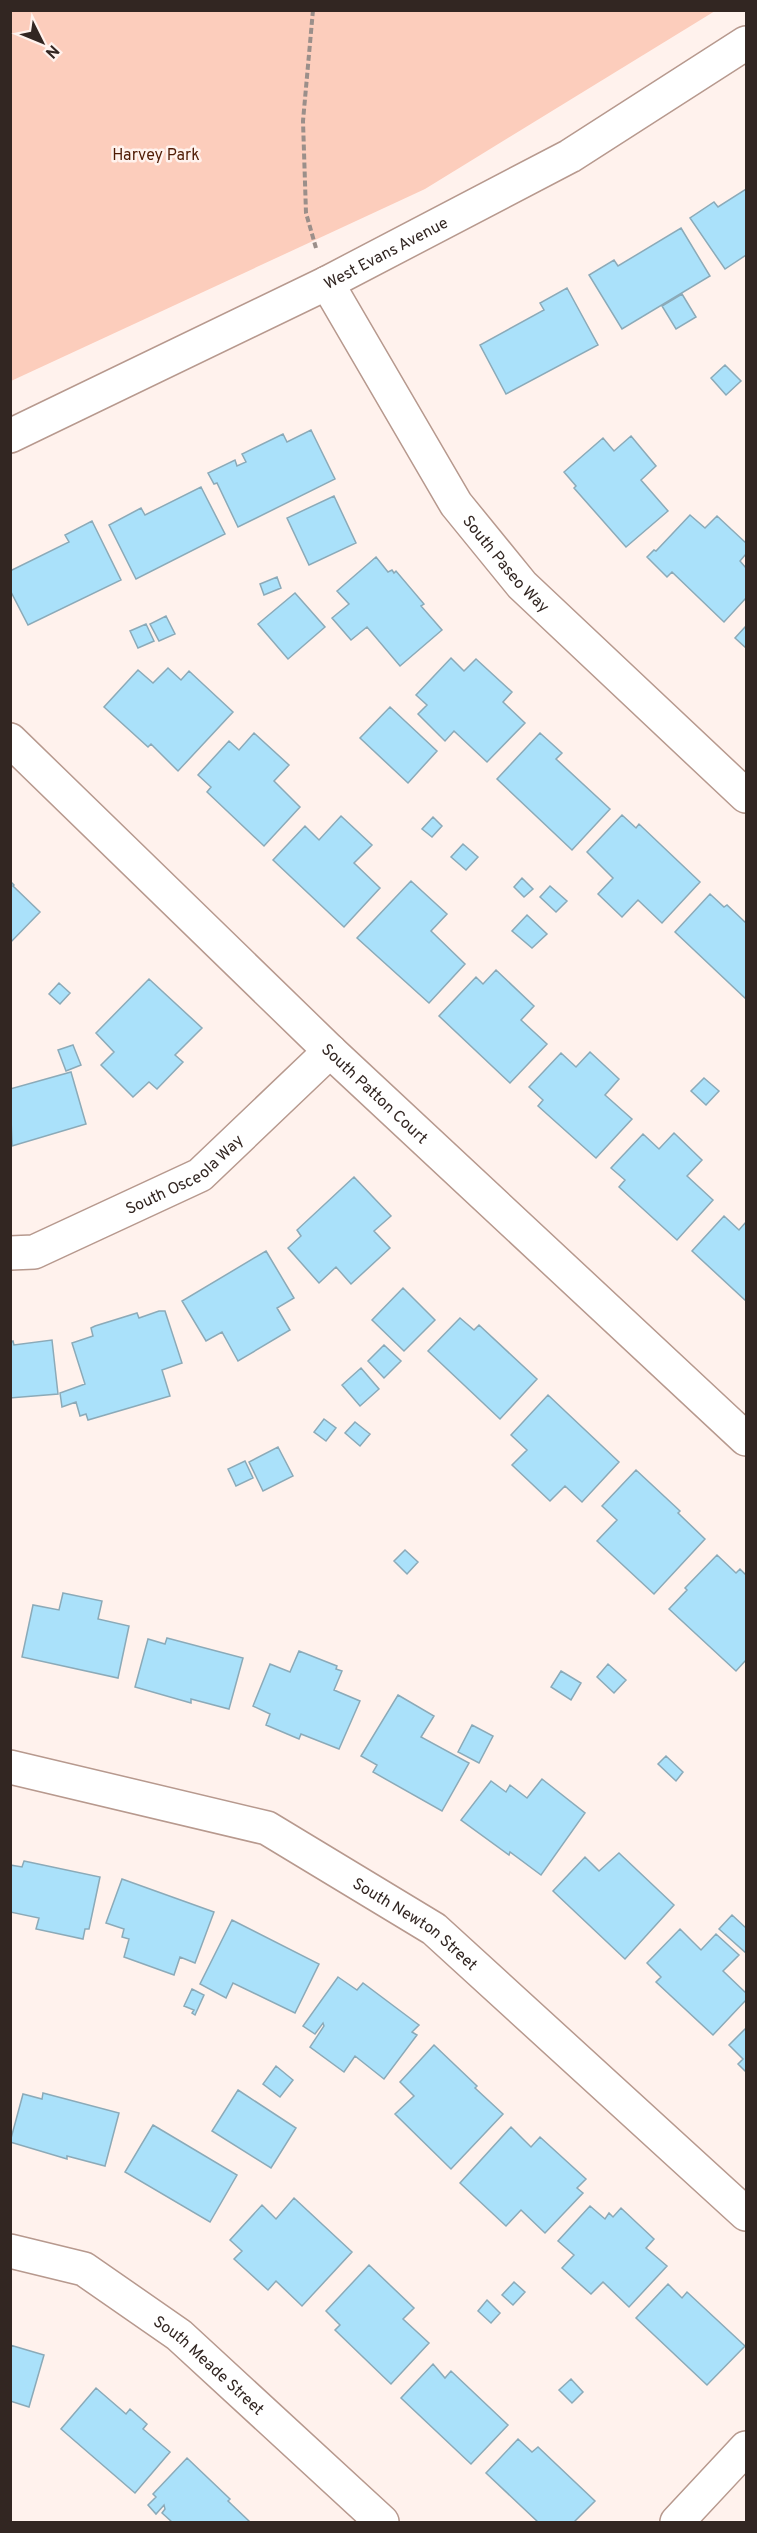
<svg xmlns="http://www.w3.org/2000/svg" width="757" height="2533" font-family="Overpass,sans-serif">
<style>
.green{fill:#fccdbc}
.building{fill:#aae1fa;stroke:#8baab8;stroke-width:1.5}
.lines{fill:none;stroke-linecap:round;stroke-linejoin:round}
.street-casing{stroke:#b7998e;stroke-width:36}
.secondary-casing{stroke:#b7998e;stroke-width:36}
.path{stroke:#9b8f8a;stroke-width:4;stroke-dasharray:6 3;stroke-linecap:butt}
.street{stroke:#fff;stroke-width:33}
.secondary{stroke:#fff;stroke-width:33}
.labels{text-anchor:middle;stroke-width:5;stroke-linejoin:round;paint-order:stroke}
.park-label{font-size:16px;fill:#501c05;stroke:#fff2ed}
.street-label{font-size:16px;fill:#322622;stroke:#fff2ed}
</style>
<rect width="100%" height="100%" fill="#fff2ed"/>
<path class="green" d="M10 11 11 10 715 11 425 189 11 381Z"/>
<path class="building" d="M746 189V255L725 269 690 218 714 202 718 207Z
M681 228 710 276 622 329 589 275 614 260 618 266Z
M567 288 598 345 506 394 480 345 544 310 540 303Z
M682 294 696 317 676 329 662 306Z
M725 365 741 381 726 395 711 378Z
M311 430 335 479 238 527 217 483 214 484 208 473 235 460 237 466 246 462 242 454 283 434 287 442Z
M631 436 656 466 641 480 668 511 626 547 574 488 576 486 564 472 603 438 614 451Z
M201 487 225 534 136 579 109 525 141 508 145 515Z
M334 496 356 543 309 565 287 518Z
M690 515 705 528 717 516 746 543V554L740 561 746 568V598L724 622 672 572 667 577 647 557 654 550 656 551Z
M92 521 121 580 28 625 10 590V571L69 542 65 535Z
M376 557 388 572 392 570 394 573 396 571 424 604 421 606 442 630 400 666 367 627 351 640 332 618 349 604 337 591Z
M277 577 281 588 264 595 260 584Z
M295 593 325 627 288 659 258 624Z
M166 616 175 634 159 641 150 624Z
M146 624 154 641 138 648 130 631Z
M746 626V648L735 638Z
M451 658 464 671 476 659 512 692 503 702 525 723 487 762 454 731 445 741 418 714 427 705 416 695Z
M168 668 181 680 189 671 233 712 178 771 151 744 148 747 104 707 138 670 153 683Z
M390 707 437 751 408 783 360 738Z
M254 733 289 765 274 781 300 807 264 846 207 792 211 787 198 775 229 741 239 750Z
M540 733 562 753 556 759 610 809 572 850 497 779Z
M622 815 636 828 639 824 700 882 662 923 638 900 622 917 598 894 613 878 587 852Z
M341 816 372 845 354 863 380 888 344 927 273 860 305 826 319 840Z
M433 817 442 826 432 837 422 829Z
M463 844 478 857 466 870 451 857Z
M522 878 533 889 524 897 514 887Z
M10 881 14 885 13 886 40 912 10 943Z
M411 881 447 914 431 931 465 964 429 1003 357 938Z
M550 886 567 901 556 912 540 897Z
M710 894 724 907 727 905 746 923V999L675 932Z
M527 915 547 934 532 948 512 931Z
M496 970 534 1006 521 1020 547 1044 510 1083 439 1016 476 977 483 984Z
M149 979 202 1028 175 1055 183 1062 157 1089 149 1082 133 1097 101 1065 114 1052 96 1033Z
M59 983 70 993 60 1004 49 994Z
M73 1045 81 1065 66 1071 58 1050Z
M590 1052 619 1079 605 1095 632 1119 596 1158 538 1106 543 1100 529 1087 561 1053 576 1067Z
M71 1072 86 1124 12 1146 10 1089Z
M704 1078 719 1091 706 1105 691 1091Z
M674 1133 702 1160 687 1176 713 1200 677 1240 619 1187 625 1180 611 1168 643 1134 659 1149Z
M354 1177 391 1216 374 1231 390 1248 351 1284 336 1267 319 1283 288 1248 301 1236 297 1230Z
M724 1216 739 1230 746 1222V1301L692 1251Z
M266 1251 294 1298 277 1308 290 1330 238 1361 222 1332 206 1341 182 1301Z
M403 1288 435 1320 404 1351 372 1320Z
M159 1311H165L182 1363 162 1370 170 1396 88 1420 86 1414 80 1416 76 1402 62 1407 60 1393 85 1384 72 1343 93 1336 91 1328 95 1326 137 1313 139 1318Z
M460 1318 474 1330 479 1325 537 1379 500 1419 428 1351Z
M52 1340 58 1394 10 1398V1342L13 1341 14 1345Z
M384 1345 401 1361 384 1378 368 1361Z
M361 1368 379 1389 360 1406 342 1385Z
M548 1395 619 1462 582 1502 565 1486 550 1501 512 1465 527 1450 511 1435Z
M324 1419 336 1428 326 1441 314 1432Z
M355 1422 370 1434 360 1446 345 1433Z
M278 1447 293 1476 263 1491 249 1462Z
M245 1461 253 1478 236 1486 228 1469Z
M636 1470 680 1511 678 1513 705 1539 654 1594 597 1541 617 1520 602 1506Z
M405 1550 418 1562 407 1574 394 1561Z
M717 1555 736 1573 740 1569 746 1575V1660L736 1671 669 1609 687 1590 685 1588Z
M63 1593 102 1601 98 1619 129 1626 118 1678 22 1657 33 1605 59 1610Z
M167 1638 243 1658 229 1709 191 1699V1703L135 1687 148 1639 165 1644Z
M299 1651 337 1666 336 1669 342 1671 334 1690 360 1701 339 1749 301 1734 299 1739 266 1725 270 1714 253 1706 270 1664 290 1672Z
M608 1664 626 1680 614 1693 597 1677Z
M561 1671 581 1683 571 1700 551 1687Z
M398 1695 434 1716 421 1737 469 1763 442 1811 373 1772 377 1765 361 1756Z
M472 1725 493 1736 479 1763 458 1752Z
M666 1756 683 1772 676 1781 658 1764Z
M542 1779 585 1813 541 1875 510 1852 509 1855 461 1820 491 1781 506 1792 510 1785 527 1798Z
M619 1853 674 1905 625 1959 553 1891 585 1857 599 1871Z
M24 1861 100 1877 89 1929H85L83 1939 36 1929 39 1918 10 1912V1865L22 1867Z
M122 1879 214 1912 195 1963 180 1957 174 1975 124 1957 129 1939 122 1937 124 1929 106 1923Z
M732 1915 746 1928V1953L719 1929Z
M232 1920 319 1964 295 2013 233 1983 226 1998 200 1984Z
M680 1929 701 1950 716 1934 739 1955 723 1971 746 1993V2000L713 2035 656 1982 661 1977 647 1963Z
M338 1977 357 1990 363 1983 419 2025 412 2032 417 2035 384 2079 355 2056 344 2072 310 2047 324 2026 323 2023 315 2034 303 2026Z
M192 1989 204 1995 195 2015 192 2013 194 2010 184 2006Z
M746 2028V2072L738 2064 743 2059 729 2045Z
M434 2045 477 2086 475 2088 503 2114 451 2169 395 2114 414 2096 400 2082Z
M276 2066 293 2080 280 2097 263 2084Z
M238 2090 296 2128 271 2168 212 2131Z
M43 2093 119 2113 105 2166 67 2156V2159L10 2142 23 2094 42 2099Z
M153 2125 237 2175 210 2222 125 2172Z
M511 2127 531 2147 540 2137 586 2179 577 2188 583 2193 545 2233 521 2210 506 2226 460 2183Z
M294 2198 352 2252 302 2306 276 2281 268 2290 234 2259 242 2251 230 2240 262 2205 276 2219Z
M590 2206 605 2219 609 2213 613 2217 621 2208 654 2239 646 2248 667 2266 629 2307 603 2282 591 2294 562 2268 574 2255 558 2241Z
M369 2265 414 2308 403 2319 429 2343 391 2384 335 2330 340 2325 326 2311Z
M514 2282 525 2292 513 2305 502 2295Z
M668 2284 682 2298 687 2292 745 2346 707 2385 636 2318Z
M487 2300 500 2313 491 2323 478 2311Z
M10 2345 44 2355 29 2407 10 2401Z
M433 2364 445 2378 451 2371 508 2425 471 2464 401 2398Z
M571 2379 583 2392 572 2403 559 2390Z
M96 2388 126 2414 130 2409 147 2424 143 2429 170 2452 135 2493 61 2429Z
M518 2439 532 2452 538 2447 595 2501 574 2522H538L486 2473Z
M187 2458 230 2499 228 2501 250 2522H172L162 2513 165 2509 164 2505 156 2514 148 2505 156 2497 153 2494Z"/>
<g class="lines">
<g class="street-casing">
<g id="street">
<path id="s1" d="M327 283 456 504 522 585 746 796"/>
<path id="s2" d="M10 740 330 1051 746 1439"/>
<path id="s3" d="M10 1253 34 1252 200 1175 330 1051"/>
<path id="s4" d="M10 1767 267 1828 434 1929 746 2214"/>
<path id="s5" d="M10 2251 84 2269 179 2335 382 2522"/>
</g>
</g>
<g class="secondary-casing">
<g id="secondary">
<path id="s6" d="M10 436 327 283 570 156 746 43"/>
<path d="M677 2522 746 2448"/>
</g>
</g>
<path class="path" d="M313 10 303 121 306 213 316 248"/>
<use href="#street" class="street"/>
<use href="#secondary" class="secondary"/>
</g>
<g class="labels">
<g class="park-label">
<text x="156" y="160">Harvey Park</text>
</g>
<g class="street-label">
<text dy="6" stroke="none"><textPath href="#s6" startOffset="418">West Evans Avenue</textPath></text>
<text dy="6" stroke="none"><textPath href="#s1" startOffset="334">South Paseo Way</textPath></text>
<text dy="6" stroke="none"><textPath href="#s2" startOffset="508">South Patton Court</textPath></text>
<text dy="6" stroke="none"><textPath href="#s3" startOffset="194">South Osceola Way</textPath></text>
<text dy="6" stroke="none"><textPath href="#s4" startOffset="441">South Newton Street</textPath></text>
<text dy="6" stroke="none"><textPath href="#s5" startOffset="234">South Meade Street</textPath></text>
</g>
</g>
<rect width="757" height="2533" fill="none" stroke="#322622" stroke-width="24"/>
<g transform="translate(42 42) rotate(133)" stroke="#fff2ed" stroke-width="4.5" paint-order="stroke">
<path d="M0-4.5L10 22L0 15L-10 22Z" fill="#322622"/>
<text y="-9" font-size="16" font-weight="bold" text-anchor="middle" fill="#322622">N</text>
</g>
</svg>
